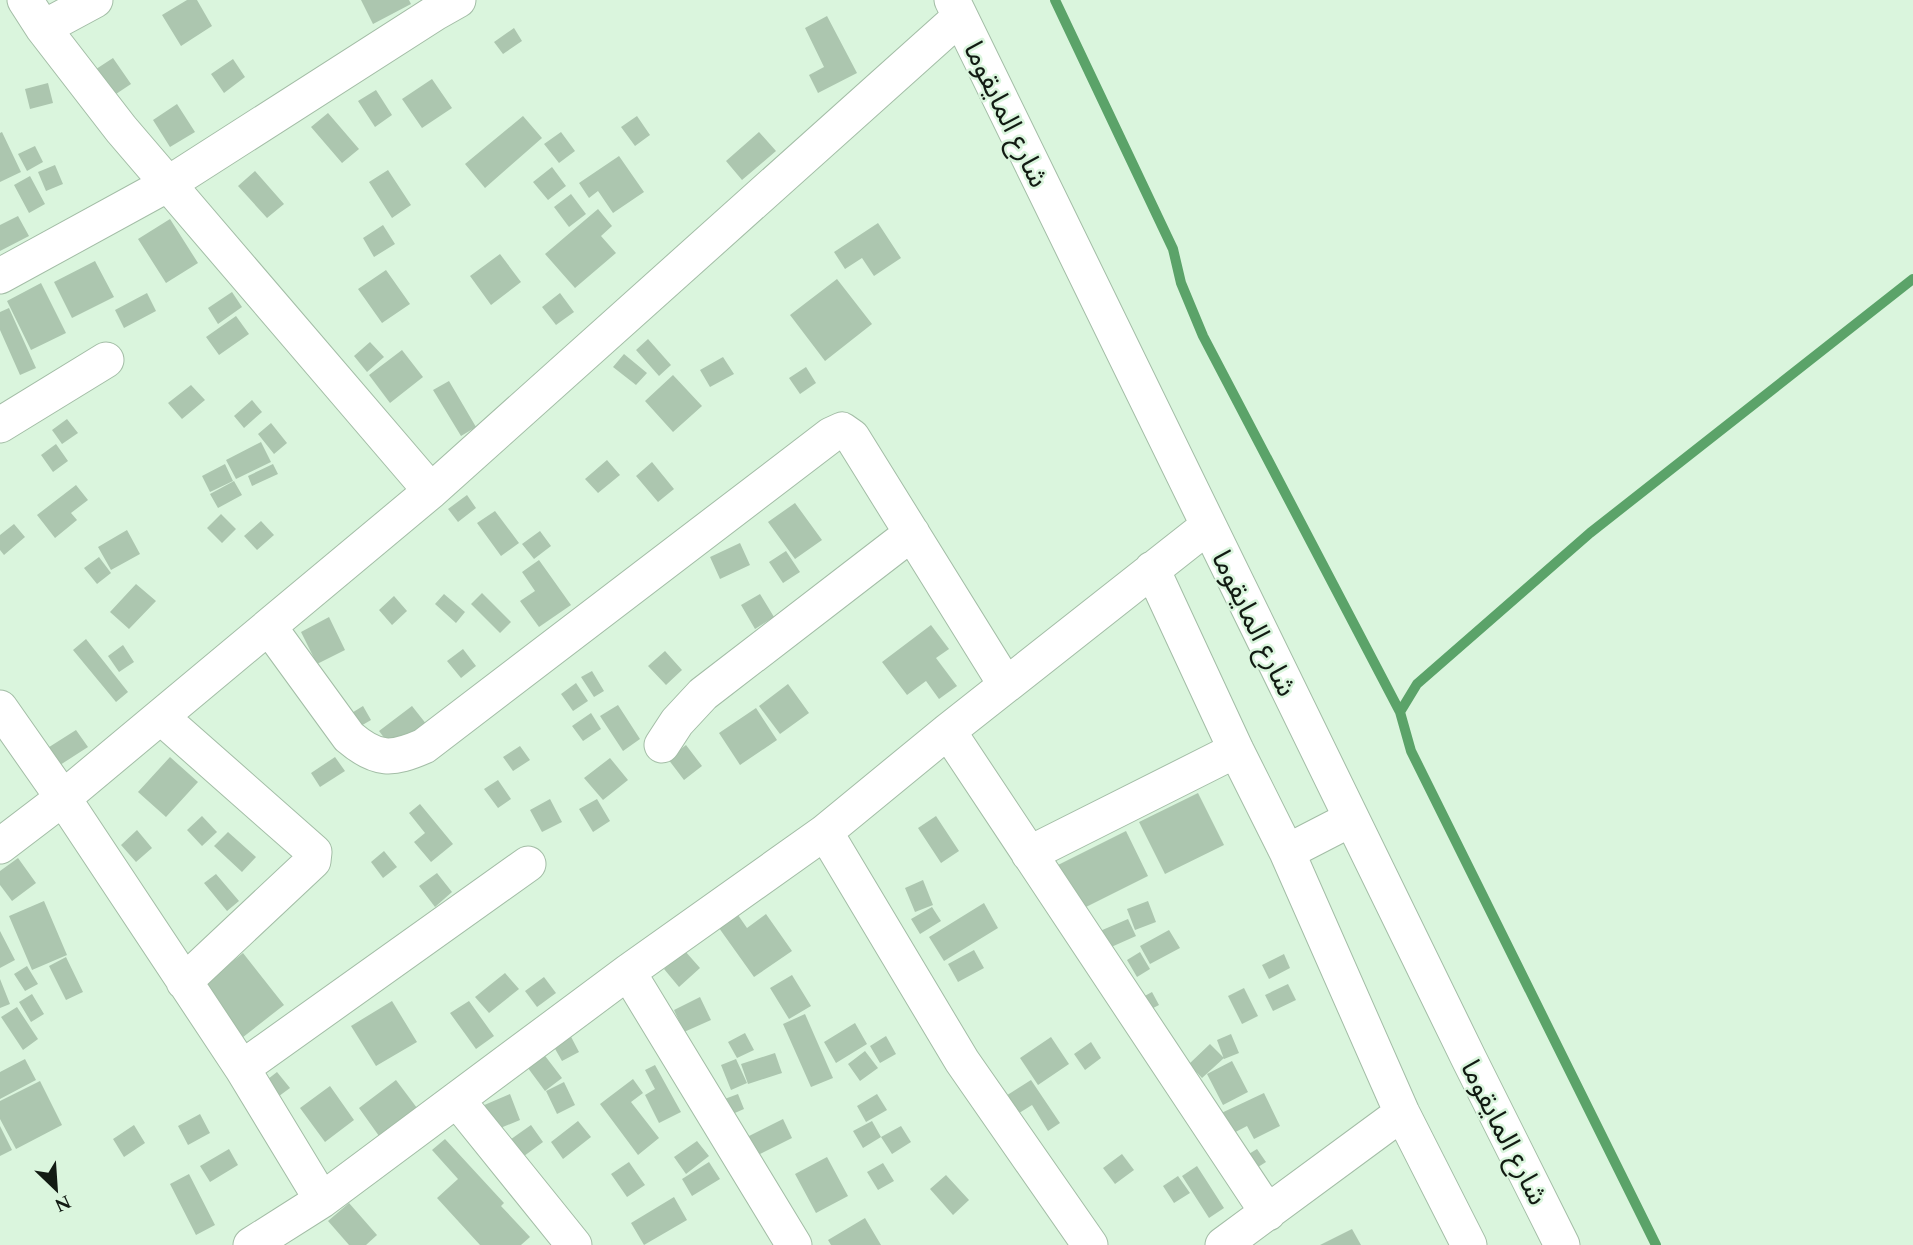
<svg xmlns="http://www.w3.org/2000/svg" width="1913" height="1245" font-family="Spectral,'Noto Sans Arabic',serif">
<style>
.lines{fill:none;stroke-linecap:round;stroke-linejoin:round}
.stream{stroke:#5ba369;stroke-width:10}
.building{fill:#acc6af}
.minor-casing{stroke:#a3bda6;stroke-width:37}
.minor{stroke:#fff;stroke-width:35}
.labels{text-anchor:middle;stroke-width:5;stroke-linejoin:round;paint-order:stroke}
.street-label{font-size:28px;fill:#121b13;stroke:#daf5dd}
</style>
<rect width="100%" height="100%" fill="#daf5dd"/>
<g class="lines">
<path class="stream" d="M1055 0 1173 249 1181 283 1203 336 1400 712
M1656 1245 1411 751 1400 712 1417 684 1590 533 1913 279"/>
</g>
<path class="building" d="M187 0H197L212 26 181 46 162 15Z
M361 0H409L411 4 373 24Z
M827 16 857 73 818 93 809 75 824 67 805 28Z
M514 28 522 41 503 54 494 42Z
M113 58 131 84 104 102 87 75Z
M233 59 245 77 224 93 211 74Z
M432 79 452 108 422 128 402 99Z
M48 83 53 103 30 109 25 89Z
M376 90 392 115 375 127 358 101Z
M177 104 195 132 170 147 153 120Z
M328 113 359 149 342 163 311 127Z
M523 116 542 138 485 188 465 164Z
M637 116 650 135 635 146 621 127Z
M2 132 21 172 0 182V133Z
M561 132 575 151 559 163 544 144Z
M759 132 776 151 742 180 726 161Z
M35 146 43 162 27 171 18 154Z
M619 156 644 192 613 213 598 191 589 198 579 183Z
M55 165 63 184 46 191 38 172Z
M552 167 566 186 548 200 533 182Z
M388 170 411 205 392 218 369 182Z
M255 171 284 204 267 218 238 186Z
M30 176 45 204 29 213 14 185Z
M571 194 586 214 569 227 554 207Z
M598 209 612 226 601 236 616 253 575 288 545 254Z
M18 216 29 236 0 251V225Z
M170 219 198 263 166 283 138 239Z
M878 223 901 258 874 276 862 258 845 269 834 252Z
M383 225 395 244 374 257 363 238Z
M500 254 521 282 491 305 470 276Z
M95 261 114 297 72 318 54 282Z
M386 270 410 304 382 323 358 289Z
M837 279 872 324 825 361 790 315Z
M41 283 66 333 31 350 7 301Z
M232 292 242 307 218 324 208 308Z
M147 293 156 311 124 328 115 310Z
M560 293 574 312 556 325 542 307Z
M9 308 36 368 20 375 0 330V312Z
M236 316 249 334 219 355 206 337Z
M648 339 671 365 659 376 636 350Z
M370 342 384 357 367 372 354 356Z
M402 350 423 377 390 403 369 375Z
M624 354 647 373 636 385 613 367Z
M723 357 734 374 710 387 700 370Z
M806 367 816 383 800 394 789 378Z
M673 375 702 406 673 432 645 401Z
M449 381 476 427 461 436 433 390Z
M191 385 205 400 182 419 168 403Z
M252 400 262 412 244 428 234 416Z
M67 419 78 433 62 444 52 430Z
M271 423 287 443 274 454 258 434Z
M261 442 271 462 236 479 226 460Z
M56 444 68 461 53 472 41 455Z
M607 460 620 475 598 493 585 479Z
M652 462 674 489 658 502 636 476Z
M225 464 233 481 210 492 202 476Z
M273 464 278 474 252 486 248 476Z
M234 481 242 495 218 508 210 494Z
M76 485 88 500 71 513 77 520 55 538 37 515Z
M467 495 476 508 458 522 448 509Z
M795 503 822 540 795 559 768 522Z
M495 511 519 543 501 556 477 523Z
M221 514 236 529 222 543 207 528Z
M261 521 274 535 257 550 244 536Z
M14 524 25 537 4 555 0 550V535Z
M127 530 140 554 111 570 98 547Z
M540 531 551 546 534 559 522 544Z
M740 543 750 565 720 579 710 557Z
M786 551 800 572 783 583 769 562Z
M99 557 111 573 97 584 84 568Z
M539 560 571 605 539 627 520 601 535 591 522 572Z
M136 584 156 601 129 629 110 612Z
M482 593 511 622 500 633 471 604Z
M444 594 465 612 456 623 435 604Z
M760 594 774 617 755 629 741 605Z
M394 596 407 611 392 625 379 610Z
M329 617 345 650 317 664 301 632Z
M931 625 949 649 936 658 957 686 939 699 926 681 907 695 882 662Z
M86 639 128 692 116 702 73 650Z
M123 645 134 662 119 672 108 656Z
M463 649 476 666 461 678 447 661Z
M665 651 682 670 666 685 648 666Z
M592 671 604 691 594 697 581 677Z
M576 683 588 701 573 711 561 694Z
M788 684 809 713 780 734 759 706Z
M618 705 640 739 623 751 600 716Z
M363 706 371 720 342 737 334 724Z
M412 706 427 725 394 751 379 731Z
M756 708 777 740 740 765 719 733Z
M591 713 601 729 583 741 572 726Z
M76 730 88 747 46 774 35 756Z
M686 745 702 766 684 780 668 759Z
M520 746 530 760 513 771 503 757Z
M170 757 198 782 166 817 138 792Z
M335 757 345 771 320 787 311 773Z
M610 758 628 780 603 800 584 778Z
M498 780 511 799 498 808 484 789Z
M1198 793 1224 845 1165 874 1139 822Z
M550 799 562 822 542 832 530 810Z
M597 799 610 821 593 832 579 809Z
M420 804 453 844 431 862 414 842 425 833 409 813Z
M202 816 217 832 202 846 187 830Z
M936 816 959 851 941 863 918 828Z
M137 830 152 848 136 862 121 845Z
M1126 831 1148 876 1076 912 1054 867Z
M228 832 256 857 242 872 214 846Z
M384 851 397 867 383 878 371 862Z
M18 858 36 883 12 901 0 885V871Z
M437 873 452 892 435 907 419 886Z
M216 874 239 901 227 911 204 883Z
M923 880 933 905 915 912 905 888Z
M44 901 67 955 32 970 9 916Z
M1148 901 1156 922 1135 930 1127 909Z
M984 903 998 928 944 961 929 937Z
M932 907 941 921 920 934 911 919Z
M766 914 792 951 754 977 719 928 738 915 747 928Z
M1128 919 1136 936 1100 952 1093 934Z
M1169 930 1180 948 1150 964 1140 946Z
M0 931 15 960 0 968Z
M974 950 984 968 958 982 948 964Z
M685 951 700 968 679 987 664 969Z
M1140 952 1150 969 1137 977 1127 960Z
M243 953 284 1005 238 1041 197 990Z
M1284 954 1290 968 1269 979 1262 965Z
M66 957 83 992 66 1000 49 966Z
M27 966 38 984 25 991 14 974Z
M505 973 519 989 489 1013 475 997Z
M792 975 811 1006 789 1019 770 988Z
M544 977 556 993 537 1007 525 991Z
M0 979 10 1004 0 1008Z
M1288 984 1296 1000 1273 1011 1265 995Z
M1244 988 1258 1016 1242 1024 1228 996Z
M1152 992 1159 1005 1136 1017 1130 1004Z
M32 994 44 1014 31 1022 19 1002Z
M700 997 711 1020 684 1032 674 1010Z
M392 1001 417 1042 376 1066 351 1026Z
M469 1001 494 1036 476 1049 450 1013Z
M17 1007 38 1039 23 1050 1 1017Z
M805 1014 833 1078 811 1087 783 1024Z
M855 1023 867 1044 836 1063 824 1042Z
M568 1031 579 1052 562 1061 550 1040Z
M745 1033 754 1050 737 1058 728 1042Z
M1231 1034 1239 1053 1224 1059 1217 1040Z
M886 1036 896 1054 880 1063 870 1046Z
M1051 1037 1069 1064 1038 1085 1020 1058Z
M1091 1042 1101 1058 1085 1070 1074 1054Z
M1210 1044 1224 1058 1202 1078 1189 1064Z
M539 1048 562 1078 545 1091 522 1060Z
M865 1051 878 1068 860 1081 848 1064Z
M775 1053 782 1073 748 1084 741 1064Z
M25 1059 36 1080 0 1099V1072Z
M736 1059 747 1083 731 1090 721 1065Z
M1232 1061 1248 1092 1223 1105 1207 1074Z
M655 1065 681 1112 659 1123 645 1095 655 1089 645 1070Z
M277 1072 290 1088 271 1102 259 1086Z
M633 1079 643 1093 631 1102 659 1138 638 1155 600 1104Z
M396 1080 417 1108 379 1136 359 1108Z
M1031 1080 1060 1123 1048 1131 1032 1105 1013 1117 1001 1099Z
M40 1081 62 1125 16 1149 0 1119V1101Z
M564 1082 575 1105 557 1114 546 1091Z
M330 1086 354 1120 325 1142 300 1108Z
M1264 1093 1280 1126 1254 1139 1247 1126 1226 1137 1215 1116Z
M510 1094 520 1120 486 1134 475 1109Z
M738 1094 744 1109 714 1122 722 1100Z
M877 1094 887 1110 866 1122 857 1106Z
M200 1114 210 1133 188 1145 178 1126Z
M783 1119 792 1138 750 1159 741 1140Z
M578 1121 591 1137 563 1159 551 1142Z
M872 1121 881 1137 863 1148 853 1131Z
M134 1125 145 1143 124 1157 113 1139Z
M531 1125 543 1142 520 1159 507 1142Z
M0 1126 12 1150 0 1156Z
M901 1126 911 1142 892 1154 881 1137Z
M445 1139 504 1203 501 1206 530 1237 521 1245H480L437 1198 458 1179 432 1150Z
M697 1141 709 1156 686 1174 674 1157Z
M229 1149 238 1165 210 1182 200 1166Z
M1257 1149 1266 1162 1247 1174 1239 1160Z
M1122 1154 1134 1170 1115 1184 1103 1168Z
M827 1157 848 1196 816 1213 795 1174Z
M629 1162 645 1185 627 1197 611 1174Z
M709 1162 720 1179 692 1196 682 1179Z
M883 1163 894 1181 878 1190 867 1172Z
M1197 1166 1224 1208 1209 1218 1182 1176Z
M189 1174 215 1225 196 1235 170 1184Z
M946 1175 969 1200 953 1215 930 1189Z
M1178 1176 1190 1193 1174 1203 1163 1186Z
M674 1197 687 1220 644 1245 631 1223Z
M349 1203 377 1235 366 1245H349L328 1221Z
M865 1218 881 1245H831L828 1240Z
M1352 1229 1361 1245H1320Z"/>
<g class="lines">
<g class="minor-casing">
<path id="minor" d="M25 0 43 28 121 129 431 491
M952 0 1469 1059 1562 1245
M43 28 95 0
M0 276 168 184 435 13 458 0
M0 425 106 360
M1152 569 1236 750 1287 852 1402 1113 1469 1245
M269 627 349 737C377 761 392 760 424 746L831 435 842 430 852 437 1006 685
M0 708 63 798 242 1068 322 1200
M161 717 314 852 313 861 184 982
M948 731 1268 1213
M662 745 677 722 703 694 912 533
M825 832 962 1061 1090 1245
M0 846 63 798 431 491 960 17
M1287 852 1351 819
M1029 854 1236 750
M628 972 794 1245
M242 1068 528 864
M457 1100 574 1245
M251 1245 322 1200 628 972 825 832 948 731 1208 526
M1223 1245 1402 1113"/>
</g>
<use href="#minor" class="minor"/>
</g>
<g class="labels">
<g class="street-label">
<text transform="translate(1007 114) rotate(64)" y="10">شارع المايقوما</text>
<text transform="translate(1255 623) rotate(64)" y="10">شارع المايقوما</text>
<text transform="translate(1505 1132) rotate(63)" y="10">شارع المايقوما</text>
</g>
</g>
<g transform="translate(56 1189) rotate(155)" stroke="#daf5dd" stroke-width="5" paint-order="stroke">
<path d="M0-5L12 26L0 18L-12 26Z" fill="#121b13"/>
<text y="-10" font-size="19" font-weight="bold" text-anchor="middle" fill="#121b13">N</text>
</g>
</svg>
